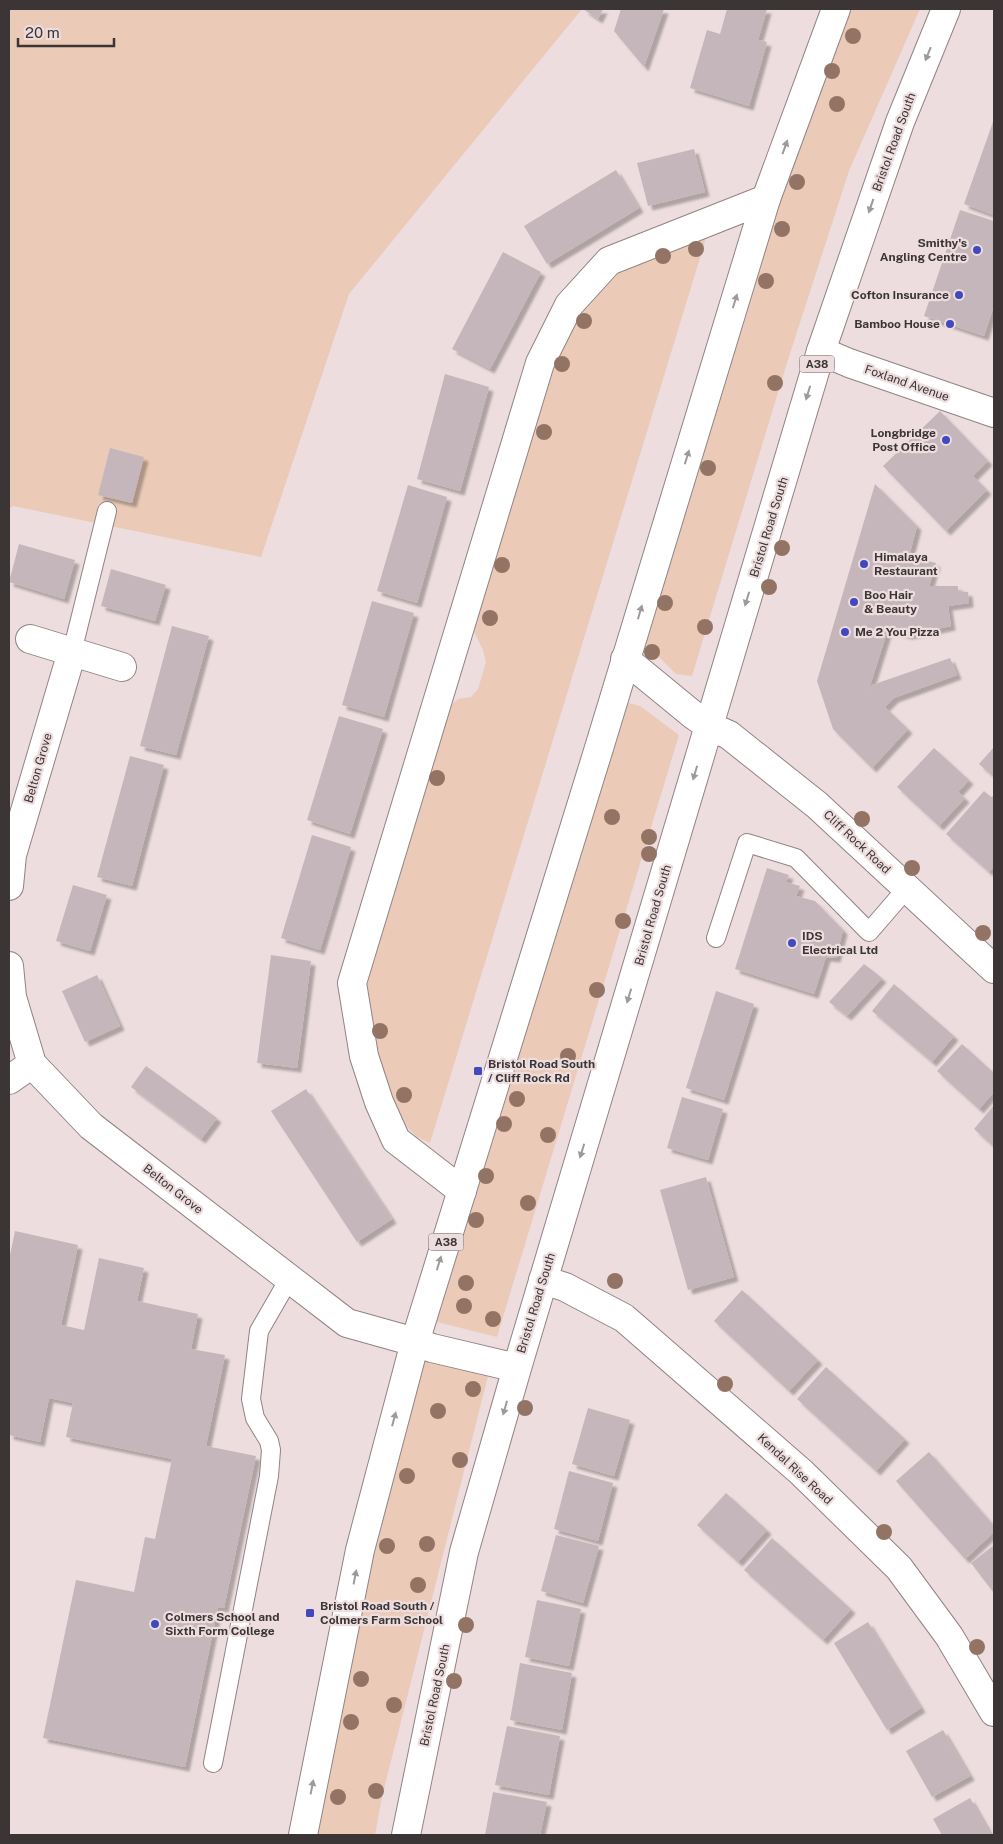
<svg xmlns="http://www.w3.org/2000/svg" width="1003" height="1844" font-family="'Public Sans',sans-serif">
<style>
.green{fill:#ebcbb7}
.building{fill:#c5b6bc;filter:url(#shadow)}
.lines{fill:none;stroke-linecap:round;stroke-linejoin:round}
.service-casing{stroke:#928384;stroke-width:20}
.minor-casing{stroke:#928384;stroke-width:30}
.trunk-casing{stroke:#928384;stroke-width:30}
.service{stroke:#fff;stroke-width:18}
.minor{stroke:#fff;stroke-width:28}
.trunk{stroke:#fff;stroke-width:28}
.tree{fill:#937464}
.oneway{fill:#9d9a9a}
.poi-dot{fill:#4049be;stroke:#edddde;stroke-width:2}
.labels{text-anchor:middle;stroke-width:4.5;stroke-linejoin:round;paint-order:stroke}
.shield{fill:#edddde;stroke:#706768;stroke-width:1}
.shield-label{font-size:11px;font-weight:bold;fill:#3b3535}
.street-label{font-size:12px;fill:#3b3535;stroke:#edddde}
.poi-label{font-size:12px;font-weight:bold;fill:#3b3535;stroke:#edddde;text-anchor:start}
</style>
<defs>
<filter id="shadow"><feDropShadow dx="4.5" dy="4.5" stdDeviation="1" flood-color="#0004"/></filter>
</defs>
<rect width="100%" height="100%" fill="#edddde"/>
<path class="green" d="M9 9H582L349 294 261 557 13 506 9 509Z
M848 9H920L849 171 787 363 692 676 676 674 645 643 777 207Z
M707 235 430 1143 417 1137 405 1125 394 1105 373 1034 366 974 446 710 458 699 471 697 478 689 486 662 483 650 471 626 547 366 578 309 619 268Z
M625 702 640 706 679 735 497 1337 433 1321Z
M422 1360 488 1376 382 1797 375 1835H312L373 1545Z"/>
<path class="building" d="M583 9H603L598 19Z
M621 9H664L644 67 614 31Z
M727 9H767L758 40 767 42 749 106 690 88 707 30 720 34Z
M994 119V215L964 204Z
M694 149 705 192 648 206 637 163Z
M616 170 639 208 547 264 524 226Z
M960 210 994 221V305L984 336 924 316Z
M503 252 541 272 490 369 452 349Z
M445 374 489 387 460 491 417 479Z
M940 411 988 461 973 476 987 490 946 531 883 466Z
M110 448 144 457 132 503 98 495Z
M875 484 917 526 909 556 936 563 929 586H958V591L968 592 969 603 948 606 951 626 908 635 888 629 868 692 872 685 950 658 957 675 894 698 885 707 908 729 872 768 833 729 817 681Z
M408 485 447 497 417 603 377 591Z
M19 544 75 560 64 599 9 582Z
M111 569 166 585 155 621 101 606Z
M372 601 414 613 384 717 342 705Z
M172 626 209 636 176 755 140 746Z
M339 716 383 729 350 834 307 820Z
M994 747V777L979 764Z
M934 748 969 780 958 792 965 798 939 826 897 787Z
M130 756 164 765 132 886 97 877Z
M984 791 991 797 994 796V866L989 872 946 834Z
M312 835 351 847 320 950 281 938Z
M767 868 789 875 786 882 800 886 796 896 815 901 843 930 836 958 826 957 814 994 735 969Z
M73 885 107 895 90 951 56 941Z
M271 955 311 961 297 1068 257 1063Z
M864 964 882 978 847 1016 829 1002Z
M97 975 120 1026 85 1042 62 991Z
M894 984 954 1036 932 1062 872 1011Z
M716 991 754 1004 724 1100 686 1088Z
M962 1044 994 1073V1092L979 1109 937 1071Z
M146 1066 217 1118 201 1139 131 1087Z
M306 1089 392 1219 357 1242 271 1111Z
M682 1097 723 1109 708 1160 667 1148Z
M994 1105V1145L993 1146 974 1129Z
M706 1177 734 1277 688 1290 660 1190Z
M15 1231 78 1245 61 1325 84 1330 99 1258 144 1268 137 1301 198 1314 191 1349 225 1355 206 1446 256 1456 224 1608 218 1607 185 1767 43 1738 76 1580 134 1592 145 1537 155 1539 172 1459 66 1437 73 1403 49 1398 40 1442 9 1435V1260Z
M742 1290 818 1360 789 1391 714 1321Z
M826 1367 905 1439 876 1471 797 1399Z
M588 1408 630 1420 614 1476 572 1464Z
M929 1452 994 1526V1532L965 1559 896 1481Z
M569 1471 613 1483 598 1541 554 1529Z
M726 1493 767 1530 738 1562 697 1525Z
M556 1535 599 1546 583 1603 541 1591Z
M772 1538 851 1609 823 1640 744 1570Z
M994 1545V1593L971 1563Z
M537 1600 581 1609 569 1666 525 1657Z
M868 1622 921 1708 887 1730 834 1643Z
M520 1663 572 1673 562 1730 510 1720Z
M507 1726 560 1736 549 1795 495 1785Z
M943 1730 970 1776 932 1797 906 1751Z
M493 1792 547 1802 540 1835H485Z
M970 1798 991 1835H942L933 1819Z"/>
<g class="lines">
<g class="service-casing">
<path id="service" d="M72 652 107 511
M716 938 747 843 796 858 869 932 907 888
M213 1763 269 1476 271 1450 269 1441 255 1418 251 1399 259 1331 289 1279"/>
</g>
<g class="minor-casing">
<path id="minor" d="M821 351 849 363 994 413
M30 639 122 667
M709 726 729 735 817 805 994 969
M9 886 12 855 72 652
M9 966 12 997 32 1064 91 1126 347 1323 415 1342
M9 1080 32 1064
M462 1191 396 1140 379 1102 364 1056 352 983 540 363 569 305 609 261 766 199
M543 1280 565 1287 624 1318 801 1472 899 1568 949 1636 994 1712"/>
</g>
<g class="trunk-casing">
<path id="trunk" d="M625 659 692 714 709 726
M415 1342 432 1348 517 1368
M303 1835 360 1550 415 1342 599 748 766 199 836 9
M406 1835 464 1552 517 1368 821 351 900 122 946 9"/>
</g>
<use href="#service" class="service"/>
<use href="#minor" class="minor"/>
<use href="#trunk" class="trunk"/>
</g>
<g class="tree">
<circle cx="853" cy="36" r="8"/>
<circle cx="832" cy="71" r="8"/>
<circle cx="837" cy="104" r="8"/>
<circle cx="797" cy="182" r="8"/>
<circle cx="782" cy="229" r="8"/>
<circle cx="696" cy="249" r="8"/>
<circle cx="663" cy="256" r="8"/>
<circle cx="766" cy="281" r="8"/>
<circle cx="584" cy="321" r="8"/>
<circle cx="562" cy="364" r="8"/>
<circle cx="775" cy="383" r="8"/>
<circle cx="544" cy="432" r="8"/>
<circle cx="708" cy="468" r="8"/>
<circle cx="782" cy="548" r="8"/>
<circle cx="502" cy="565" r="8"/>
<circle cx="769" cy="587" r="8"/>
<circle cx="665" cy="603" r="8"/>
<circle cx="490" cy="618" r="8"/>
<circle cx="705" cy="627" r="8"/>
<circle cx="652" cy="652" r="8"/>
<circle cx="437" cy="778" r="8"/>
<circle cx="612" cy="817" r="8"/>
<circle cx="862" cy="819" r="8"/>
<circle cx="649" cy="837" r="8"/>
<circle cx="649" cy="854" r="8"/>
<circle cx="912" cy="868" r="8"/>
<circle cx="623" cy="921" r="8"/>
<circle cx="983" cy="933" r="8"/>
<circle cx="597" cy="990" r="8"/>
<circle cx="380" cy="1031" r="8"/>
<circle cx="568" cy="1056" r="8"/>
<circle cx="404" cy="1095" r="8"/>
<circle cx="517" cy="1099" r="8"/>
<circle cx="504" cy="1124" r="8"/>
<circle cx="548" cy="1135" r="8"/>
<circle cx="486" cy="1176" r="8"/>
<circle cx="528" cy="1203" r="8"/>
<circle cx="476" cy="1220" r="8"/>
<circle cx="615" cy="1281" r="8"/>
<circle cx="466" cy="1283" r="8"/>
<circle cx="464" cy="1306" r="8"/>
<circle cx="493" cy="1319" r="8"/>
<circle cx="725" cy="1384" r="8"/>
<circle cx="473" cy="1389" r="8"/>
<circle cx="525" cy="1408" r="8"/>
<circle cx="438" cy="1411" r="8"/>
<circle cx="460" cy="1460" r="8"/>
<circle cx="407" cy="1476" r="8"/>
<circle cx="884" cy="1532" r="8"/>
<circle cx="427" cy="1544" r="8"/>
<circle cx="387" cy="1546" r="8"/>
<circle cx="418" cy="1585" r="8"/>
<circle cx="466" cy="1625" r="8"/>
<circle cx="977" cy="1647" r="8"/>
<circle cx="361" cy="1679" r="8"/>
<circle cx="454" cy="1681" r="8"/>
<circle cx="394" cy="1705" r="8"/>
<circle cx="351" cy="1722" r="8"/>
<circle cx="376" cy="1791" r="8"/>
<circle cx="338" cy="1797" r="8"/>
</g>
<defs><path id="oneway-solid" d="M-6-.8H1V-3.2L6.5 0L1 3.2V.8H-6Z" transform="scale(1.25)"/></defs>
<g class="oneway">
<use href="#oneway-solid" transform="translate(928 54) rotate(112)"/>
<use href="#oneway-solid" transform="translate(785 147) rotate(-70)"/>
<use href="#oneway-solid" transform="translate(871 206) rotate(109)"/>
<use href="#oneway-solid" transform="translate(735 301) rotate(-73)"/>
<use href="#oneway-solid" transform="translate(808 393) rotate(107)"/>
<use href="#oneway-solid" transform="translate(687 457) rotate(-73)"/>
<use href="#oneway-solid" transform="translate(747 599) rotate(107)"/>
<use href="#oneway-solid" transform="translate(640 612) rotate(-74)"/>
<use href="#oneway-solid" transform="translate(695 773) rotate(107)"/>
<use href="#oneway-solid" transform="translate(629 996) rotate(107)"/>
<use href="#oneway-solid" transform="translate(582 1151) rotate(107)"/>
<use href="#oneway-solid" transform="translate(439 1263) rotate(-73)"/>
<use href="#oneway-solid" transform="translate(505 1408) rotate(106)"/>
<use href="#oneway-solid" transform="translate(394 1419) rotate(-75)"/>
<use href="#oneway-solid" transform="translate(355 1577) rotate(-79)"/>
<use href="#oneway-solid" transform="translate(312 1787) rotate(-79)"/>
</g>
<g class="poi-dot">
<circle cx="977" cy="250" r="5"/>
<circle cx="959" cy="295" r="5"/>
<circle cx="950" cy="324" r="5"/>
<circle cx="946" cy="440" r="5"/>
<circle cx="864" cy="564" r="5"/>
<circle cx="854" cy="602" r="5"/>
<circle cx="845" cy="632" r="5"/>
<circle cx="792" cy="943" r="5"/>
<rect x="473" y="1066" width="10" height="10" rx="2.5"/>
<rect x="305" y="1608" width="10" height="10" rx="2.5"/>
<circle cx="155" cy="1624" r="5"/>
</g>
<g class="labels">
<g class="shield">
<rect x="799.5" y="355.5" width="35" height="17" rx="4"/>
<rect x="428.5" y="1233.5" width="35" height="17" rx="4"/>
</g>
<g class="shield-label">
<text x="817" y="368">A38</text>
<text x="446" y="1246">A38</text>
</g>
<g class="street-label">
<text transform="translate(894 142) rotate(-70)" y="4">Bristol Road South</text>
<text transform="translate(907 383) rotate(19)" y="4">Foxland Avenue</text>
<text transform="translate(769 527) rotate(-73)" y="4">Bristol Road South</text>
<text transform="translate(38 768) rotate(-74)" y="4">Belton Grove</text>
<text transform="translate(857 842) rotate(43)" y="4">Cliff Rock Road</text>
<text transform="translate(653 915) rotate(-74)" y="4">Bristol Road South</text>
<text transform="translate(173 1189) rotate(38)" y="4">Belton Grove</text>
<text transform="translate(536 1303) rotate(-73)" y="4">Bristol Road South</text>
<text transform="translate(795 1469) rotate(43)" y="4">Kendal Rise Road</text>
<text transform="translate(435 1695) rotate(-78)" y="4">Bristol Road South</text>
</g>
<g class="poi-label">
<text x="967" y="247" text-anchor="end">Smithy's<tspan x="967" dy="14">Angling Centre</tspan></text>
<text x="949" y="299" text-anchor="end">Cofton Insurance</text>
<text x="940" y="328" text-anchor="end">Bamboo House</text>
<text x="936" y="437" text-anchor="end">Longbridge<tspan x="936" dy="14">Post Office</tspan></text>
<text x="874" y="561">Himalaya<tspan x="874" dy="14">Restaurant</tspan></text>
<text x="864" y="599">Boo Hair<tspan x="864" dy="14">&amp; Beauty</tspan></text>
<text x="855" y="636">Me 2 You Pizza</text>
<text x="802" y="940">IDS<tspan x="802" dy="14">Electrical Ltd</tspan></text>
<text x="488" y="1068">Bristol Road South<tspan x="488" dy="14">/ Cliff Rock Rd</tspan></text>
<text x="320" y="1610">Bristol Road South /<tspan x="320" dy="14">Colmers Farm School</tspan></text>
<text x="165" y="1621">Colmers School and<tspan x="165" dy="14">Sixth Form College</tspan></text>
</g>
</g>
<rect width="1003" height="1844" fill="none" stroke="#3b3535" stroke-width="20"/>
<path d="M18 38v8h96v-8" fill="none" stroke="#3b3535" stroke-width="2.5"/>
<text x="25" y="38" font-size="15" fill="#3b3535" stroke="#edddde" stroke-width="4" paint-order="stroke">20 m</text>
</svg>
